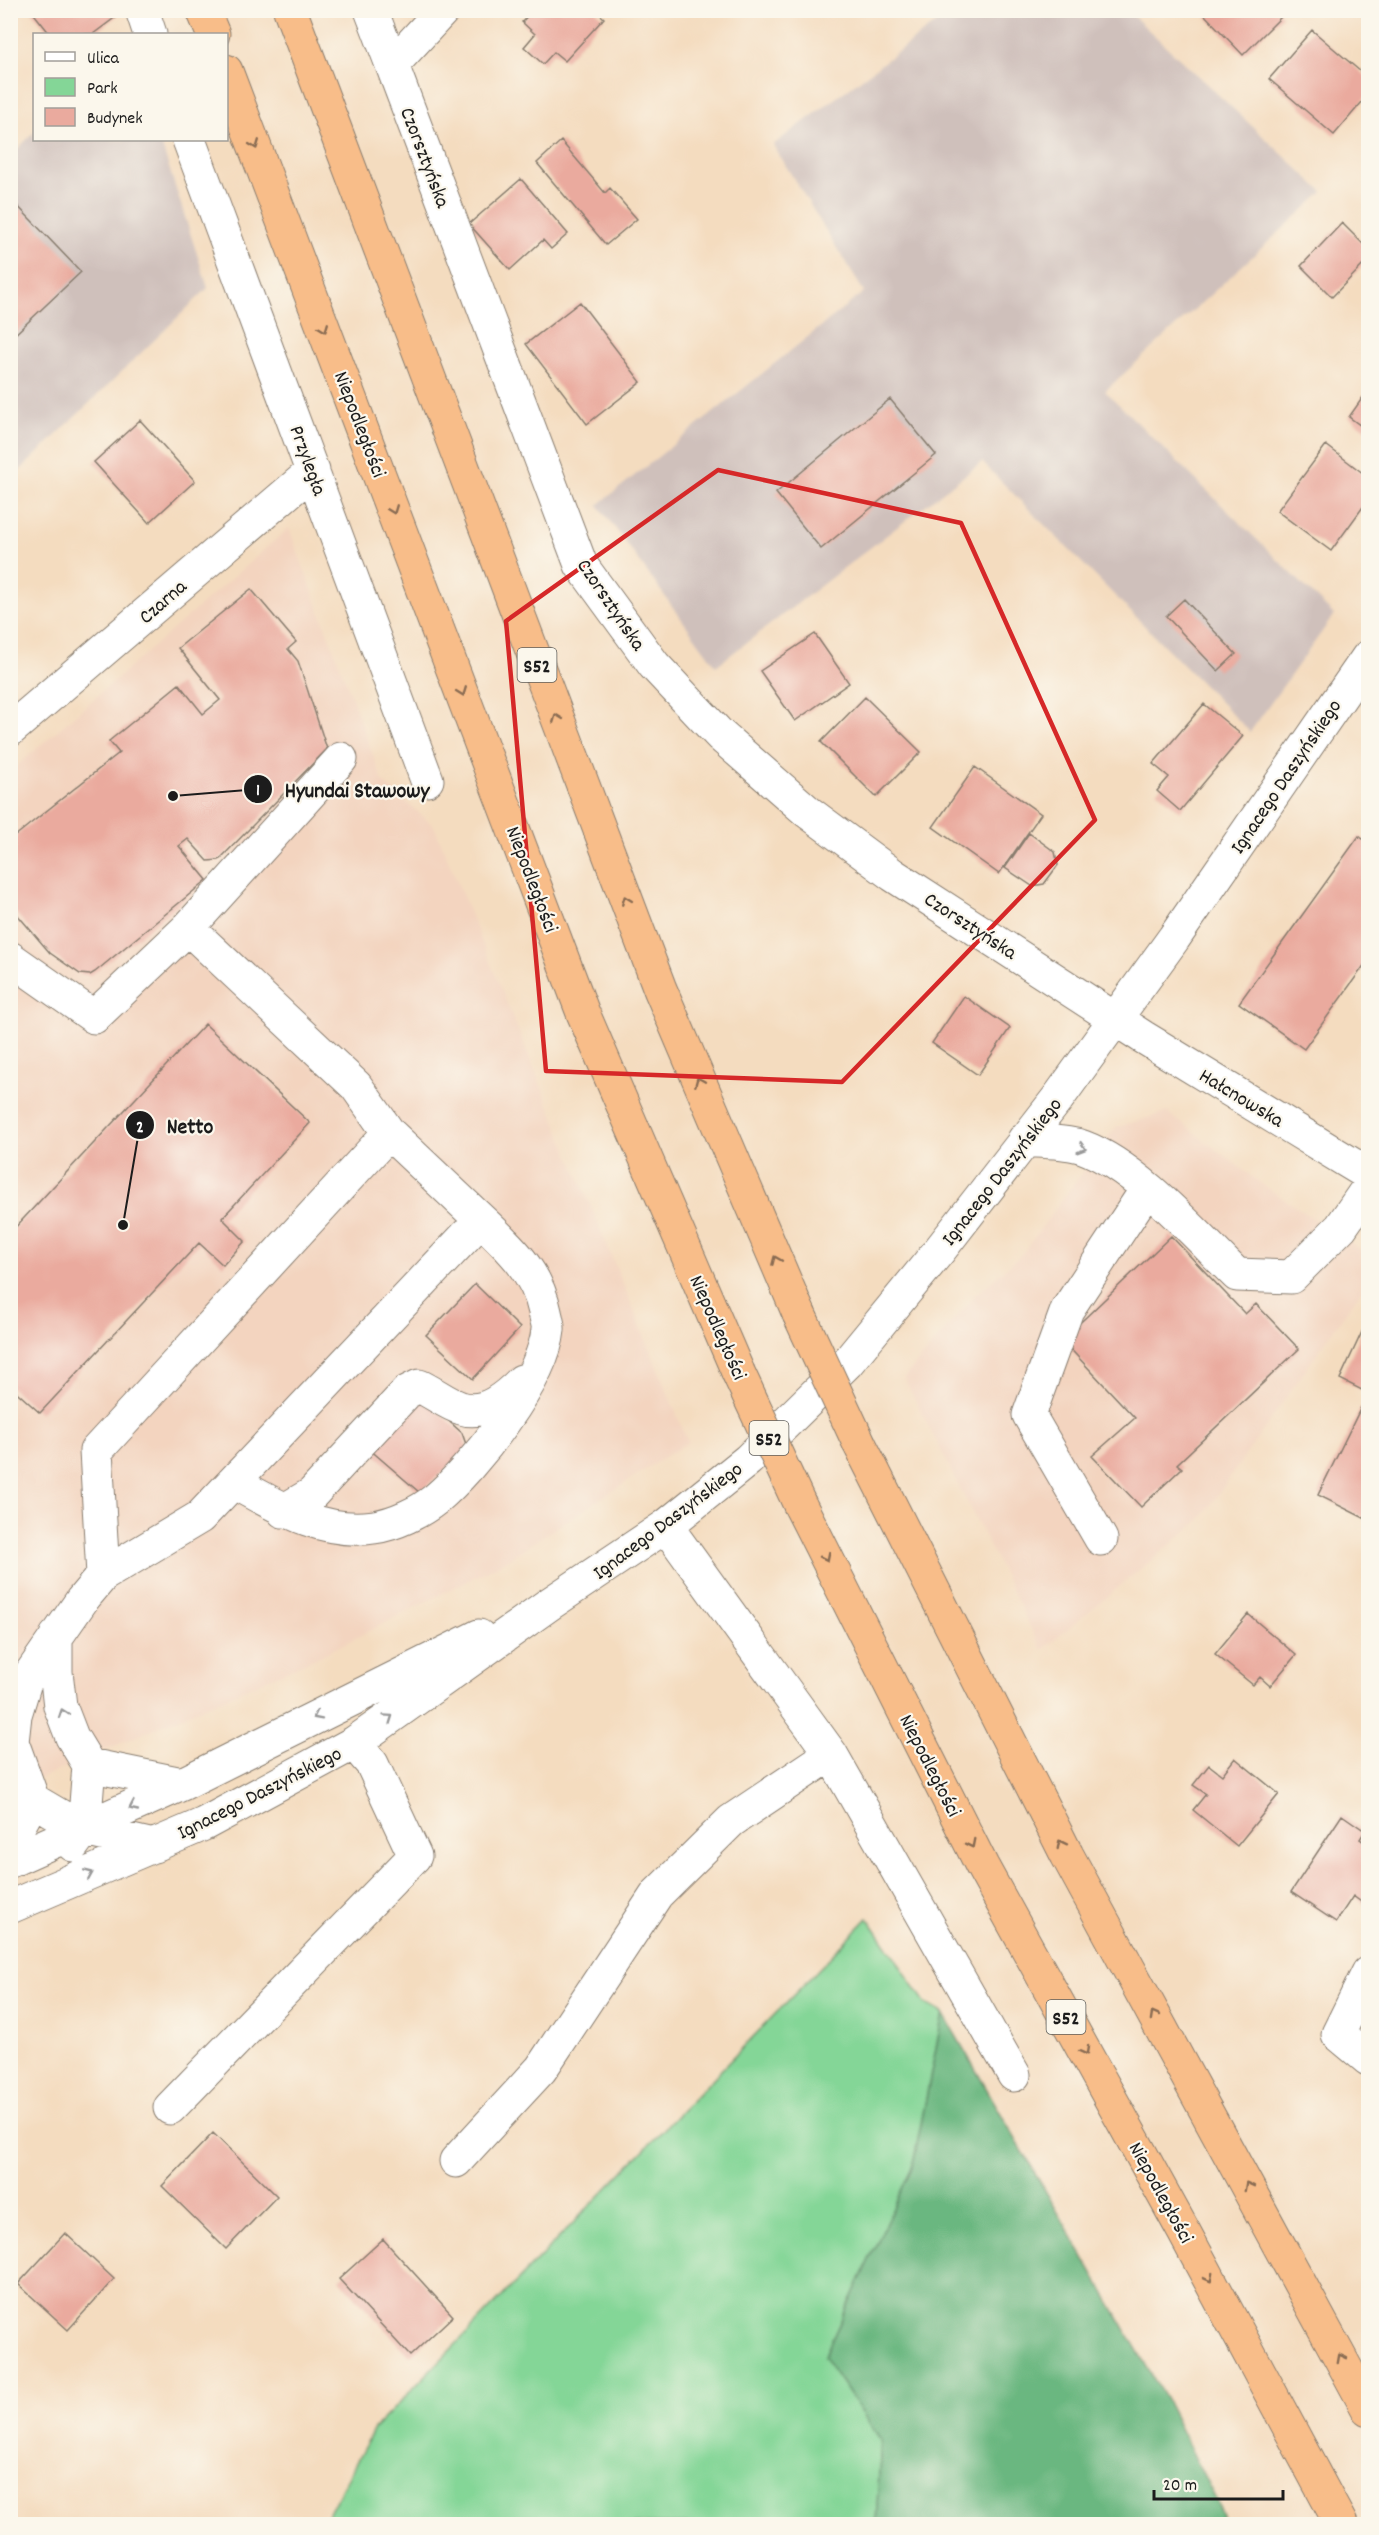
<svg xmlns="http://www.w3.org/2000/svg" width="1379" height="2535" font-family="Dekko,sans-serif">
<style>
.built{fill:#f3d4bf}
.industrial{fill:#cfc0bb}
.green{fill:#84d697;stroke:#50795a;stroke-width:1.5}
.forest{fill:#6bb780;stroke:#446a4e;stroke-width:1.5}
.building{fill:#eaaa9e}
.lines{fill:none;stroke-linecap:round;stroke-linejoin:round}
.minor-casing{stroke:#887c6e;stroke-width:35}
.highway-casing{stroke:#887c6e;stroke-width:35}
.minor{stroke:#fff;stroke-width:33}
.highway{stroke:#f8bd89;stroke-width:33}
.highway-bridge-casing{stroke:#887c6e;stroke-width:35;stroke-linecap:butt}
.highway-bridge{stroke:#f8bd89;stroke-width:33}
.oneway{stroke:#8a6c52}
.oneway2{stroke:#999}
.marked{fill:none;stroke:#d62828;stroke-width:4.5;stroke-linejoin:round}
.labels{text-anchor:middle;stroke-width:4.5;stroke-linejoin:round;paint-order:stroke}
.shield{fill:#fbf7ec;stroke:#5f5e5a;stroke-width:1.5}
.shield-label{font-size:20px;font-weight:bold;fill:#1c1c1c}
.street-label{font-size:21px;fill:#1c1c1c;stroke:#fbf7ec}
.leader{fill:none;stroke:#1c1c1c;stroke-width:2}
.callout-dot{fill:#1c1c1c;stroke:#fbf7ec;stroke-width:2}
.mark-label{font-size:18px;text-anchor:middle;font-weight:bold;fill:#fff}
.callout-label{font-size:22px;text-anchor:middle;font-weight:bold;fill:#1c1c1c;stroke:#fbf7ec;stroke-width:4.5;stroke-linejoin:round;paint-order:stroke}
</style>
<rect width="100%" height="100%" fill="#fbf7ec"/>
<filter id="ink" filterUnits="userSpaceOnUse"><feTurbulence type="fractalNoise" baseFrequency=".0167" numOctaves="2"/><feDisplacementMap in="SourceGraphic" scale="12" xChannelSelector="R" yChannelSelector="G"/><feConvolveMatrix kernelMatrix="1 2 1 2 8 2 1 2 1" color-interpolation-filters="sRGB"/></filter>
<filter id="wash" filterUnits="userSpaceOnUse"><feTurbulence type="fractalNoise" baseFrequency=".008" numOctaves="4" result="noise"/><feDisplacementMap in="SourceGraphic" scale="24" xChannelSelector="R" yChannelSelector="G"/><feGaussianBlur stdDeviation="1.35" result="paint"/><feColorMatrix in="noise" values="0 0 0 0 0 0 0 0 0 0 0 0 0 0 0 0 0 1.4 0 .05"/><feComposite in="paint" operator="in"/></filter>
<g filter="url(#wash)">
<rect width="100%" height="100%" fill="#f4dcbf"/>
<path class="built" d="M289 528 383 782 434 826 688 1442 500 1564 314 1659 11 1791 10 772Z
M1167 1112 1264 1186 1368 1254V1281L1200 1520 1042 1650 904 1378 976 1294 1022 1254 1115 1128Z"/>
<path class="industrial" d="M952 11H1128L1323 192 1105 391 1334 615 1250 732 982 462 716 666 598 505 864 292 773 145Z
M34 132V140H160L208 288 11 479V156Z"/>
<path class="green" d="M868 1918 926 2004 943 2013 913 2165 824 2357 881 2440 876 2524H323L374 2429Z"/>
<path class="forest" d="M943 2013 1166 2400 1222 2512 1226 2524H876L881 2440 824 2357 913 2165Z"/>
<g id="blocks">
<path class="building" d="M31 10H113L117 16 93 34H50Z
M533 10H595L604 18 565 61 554 52 543 64 524 47 535 34 522 22Z
M1200 10H1277L1282 16 1243 55Z
M1312 30 1368 78V95L1334 135 1269 79Z
M561 141 605 193 610 188 637 219 606 245 537 163Z
M521 179 568 234 551 249 543 240 510 270 469 224Z
M10 198 81 272 10 339Z
M1342 223 1368 249V260L1332 297 1301 266Z
M580 302 641 382 587 424 526 344Z
M1368 390V431L1349 417Z
M890 399 936 455 821 549 776 493Z
M140 420 195 481 149 523 94 462Z
M1326 445 1368 477V500L1331 551 1277 511Z
M251 589 296 642 288 649 298 661 327 749 219 860 208 861 188 839 179 846 207 880 95 972 90 975 80 974 50 953 10 906V840L119 753 109 741 179 684 203 714 220 700 178 648Z
M1184 599 1236 654 1218 671 1166 616Z
M815 634 849 683 795 721 760 671Z
M865 697 921 752 876 797 821 742Z
M1204 704 1243 736 1180 811 1157 791 1169 777 1153 764Z
M975 767 1041 814 999 874 933 827Z
M1029 833 1055 852 1058 865 1044 884 1032 886 1005 868Z
M1359 836 1368 843V960L1304 1049 1239 1003Z
M964 996 1010 1028 978 1075 932 1043Z
M205 1024 310 1123 222 1218 245 1241 223 1265 199 1243 40 1413 10 1386V1233Z
M1171 1236 1245 1314 1256 1304 1299 1349 1177 1464 1182 1468 1141 1507 1092 1456 1135 1418 1062 1340Z
M475 1284 520 1328 473 1379 426 1335Z
M1368 1319V1520L1318 1495 1368 1393 1340 1379Z
M421 1396 462 1433 468 1450 419 1492 368 1448Z
M1248 1614 1296 1655 1270 1686 1260 1677 1253 1685 1215 1654Z
M1235 1758 1279 1794 1237 1846 1193 1810 1206 1794 1193 1785 1209 1765 1222 1775Z
M1342 1815 1365 1831 1360 1839 1368 1845V1871L1364 1878 1368 1880V1907L1353 1896 1336 1922 1291 1892Z
M213 2133 277 2196 226 2249 162 2186Z
M65 2233 114 2279 68 2330 18 2284Z
M383 2239 453 2316 410 2356 339 2279Z"/>
</g>
</g>
<g filter="url(#ink)">
<use href="#blocks" fill-opacity="0" stroke="#887c6e" stroke-width="1.5"/>
<g class="lines">
<g class="minor-casing">
<path id="minor" d="M142 10 150 34
M371 10 392 65
M443 10 392 65 581 565 654 665 720 735 808 812 893 875 1143 1037 1368 1174
M189 140 427 780
M10 730 313 471
M188 928 356 1086 389 1133
M10 958 94 1017 188 928 341 759
M1024 1140C1042 1142 1066 1141 1083 1147 1137 1167 1196 1235 1237 1275L1291 1277 1341 1227 1368 1188
M233 1482C277 1506 321 1535 374 1527 395 1524 420 1512 436 1499 474 1467 543 1380 548 1330 549 1325 546 1318 545 1312 537 1272 510 1247 481 1220
M283 1511 312 1494 407 1392 419 1386C433 1392 447 1404 461 1408 485 1416 507 1396 522 1381
M666 1526 831 1754 1014 2075
M1101 1539 1029 1415 1067 1310 1147 1189
M103 1575 96 1451 389 1133 481 1220 200 1517 103 1575 82 1600 25 1682 15 1715 12 1742 33 1800 84 1830 154 1846
M56 1636V1672L60 1706 72 1737 89 1765 84 1830 73 1845
M89 1765 182 1784
M10 1842 33 1800
M10 1861 182 1784 479 1636
M10 1907 204 1824 354 1743 548 1605 666 1526 748 1460 847 1363 939 1251 1058 1098 1174 938 1368 657
M1368 1973 1338 2034 1368 2059
M170 2108 415 1856 372 1764 354 1743
M456 2161 541 2069 657 1894 731 1821 831 1754"/>
</g>
<g class="highway-casing">
<path id="highway" d="M203 10 213 34
M290 10 660 989 799 1314
M226 71 583 1013 738 1372
M860 1445 1067 1855 1368 2409
M800 1505 982 1866 1183 2230 1341 2524"/>
</g>
<use href="#minor" class="minor"/>
<use href="#highway" class="highway"/>
<g class="highway-bridge-casing">
<path id="highway-bridge" d="M799 1314 860 1445
M738 1372 800 1505"/>
</g>
<use href="#highway-bridge" class="highway-bridge"/>
</g>
<defs><path id="oneway-chevron" d="M-2-3.5L2.5 0L-2 3.5" fill="none" stroke-width="1.6" stroke-linecap="round" stroke-linejoin="round" transform="scale(1.5)"/></defs>
<g class="oneway">
<use href="#oneway-chevron" transform="translate(255 145) rotate(69)"/>
<use href="#oneway-chevron" transform="translate(324 328) rotate(69)"/>
<use href="#oneway-chevron" transform="translate(393 510) rotate(69)"/>
<use href="#oneway-chevron" transform="translate(462 692) rotate(69)"/>
<use href="#oneway-chevron" transform="translate(557 718) rotate(-111)"/>
<use href="#oneway-chevron" transform="translate(626 900) rotate(-111)"/>
<use href="#oneway-chevron" transform="translate(699 1081) rotate(-113)"/>
<use href="#oneway-chevron" transform="translate(776 1260) rotate(-113)"/>
<use href="#oneway-chevron" transform="translate(826 1557) rotate(63)"/>
<use href="#oneway-chevron" transform="translate(971 1844) rotate(63)"/>
<use href="#oneway-chevron" transform="translate(1061 1844) rotate(-117)"/>
<use href="#oneway-chevron" transform="translate(1154 2015) rotate(-119)"/>
<use href="#oneway-chevron" transform="translate(1085 2051) rotate(61)"/>
<use href="#oneway-chevron" transform="translate(1248 2186) rotate(-118)"/>
<use href="#oneway-chevron" transform="translate(1209 2278) rotate(62)"/>
<use href="#oneway-chevron" transform="translate(1341 2358) rotate(-118)"/>
</g>
<g class="oneway2">
<use href="#oneway-chevron" transform="translate(1082 1148) rotate(16)"/>
<use href="#oneway-chevron" transform="translate(63 1713) rotate(-109)"/>
<use href="#oneway-chevron" transform="translate(317 1716) rotate(153)"/>
<use href="#oneway-chevron" transform="translate(389 1718) rotate(-35)"/>
<use href="#oneway-chevron" transform="translate(133 1807) rotate(155)"/>
<use href="#oneway-chevron" transform="translate(89 1874) rotate(-23)"/>
</g>
</g>
<path class="marked" d="M718 470 961 523 1095 820 842 1082 546 1071 506 621Z"/>
<g class="labels">
<g class="shield">
<rect x="517.5" y="648" width="39" height="34" rx="4.5"/>
<rect x="749.5" y="1421" width="39" height="34" rx="4.5"/>
<rect x="1046.5" y="2000" width="39" height="34" rx="4.5"/>
</g>
<g class="shield-label">
<text x="537" y="672">S52</text>
<text x="769" y="1445">S52</text>
<text x="1066" y="2024">S52</text>
</g>
<g class="street-label">
<text transform="translate(426 157) rotate(69)" y="7">Czorsztyńska</text>
<text transform="translate(361 424) rotate(69)" y="7">Niepodległości</text>
<text transform="translate(309 460) rotate(70)" y="7">Przyległa</text>
<text transform="translate(162 601) rotate(-41)" y="7">Czarna</text>
<text transform="translate(612 604) rotate(56)" y="7">Czorsztyńska</text>
<text transform="translate(1285 776) rotate(-56)" y="7">Ignacego Daszyńskiego</text>
<text transform="translate(533 879) rotate(69)" y="7">Niepodległości</text>
<text transform="translate(971 925) rotate(33)" y="7">Czorsztyńska</text>
<text transform="translate(1242 1097) rotate(31)" y="7">Hałcnowska</text>
<text transform="translate(1001 1171) rotate(-52)" y="7">Ignacego Daszyńskiego</text>
<text transform="translate(719 1327) rotate(66)" y="7">Niepodległości</text>
<text transform="translate(667 1520) rotate(-37)" y="7">Ignacego Daszyńskiego</text>
<text transform="translate(931 1765) rotate(63)" y="7">Niepodległości</text>
<text transform="translate(259 1792) rotate(-27)" y="7">Ignacego Daszyńskiego</text>
<text transform="translate(1162 2192) rotate(61)" y="7">Niepodległości</text>
</g>
</g>
<path class="leader" d="M173 796L258 789M123 1225L140 1125"/>
<g class="callout-dot">
<circle cx="173" cy="796" r="6"/>
<circle cx="123" cy="1225" r="6"/>
<circle cx="258" cy="789" r="15"/>
<circle cx="140" cy="1125" r="15"/>
</g>
<g class="mark-label">
<text x="258" y="795">1</text>
<text x="140" y="1132">2</text>
</g>
<g class="callout-label">
<text x="357" y="797">Hyundai Stawowy</text>
<text x="190" y="1133">Netto</text>
</g>
<rect width="1379" height="2535" fill="none" stroke="#fbf7ec" stroke-width="36"/>
<rect x="33" y="33" width="195" height="108" fill="#fbf7ec" stroke="#a29f99" stroke-width="1.5"/>
<rect x="45" y="52" width="30" height="9" fill="#ffffff" stroke="#a29f99" stroke-width="1.5"/>
<text x="87" y="63" font-size="18" fill="#1c1c1c">Ulica</text>
<rect x="45" y="78" width="30" height="18" fill="#84d697" stroke="#a29f99" stroke-width="1.5"/>
<text x="87" y="93" font-size="18" fill="#1c1c1c">Park</text>
<rect x="45" y="108" width="30" height="18" fill="#eaaa9e" stroke="#a29f99" stroke-width="1.5"/>
<text x="87" y="123" font-size="18" fill="#1c1c1c">Budynek</text>
<path d="M1154 2490v9h129v-9" fill="none" stroke="#1c1c1c" stroke-width="3"/>
<text x="1163" y="2490" font-size="18" fill="#1c1c1c" stroke="#fbf7ec" stroke-width="4.5" paint-order="stroke">20 m</text>
</svg>
